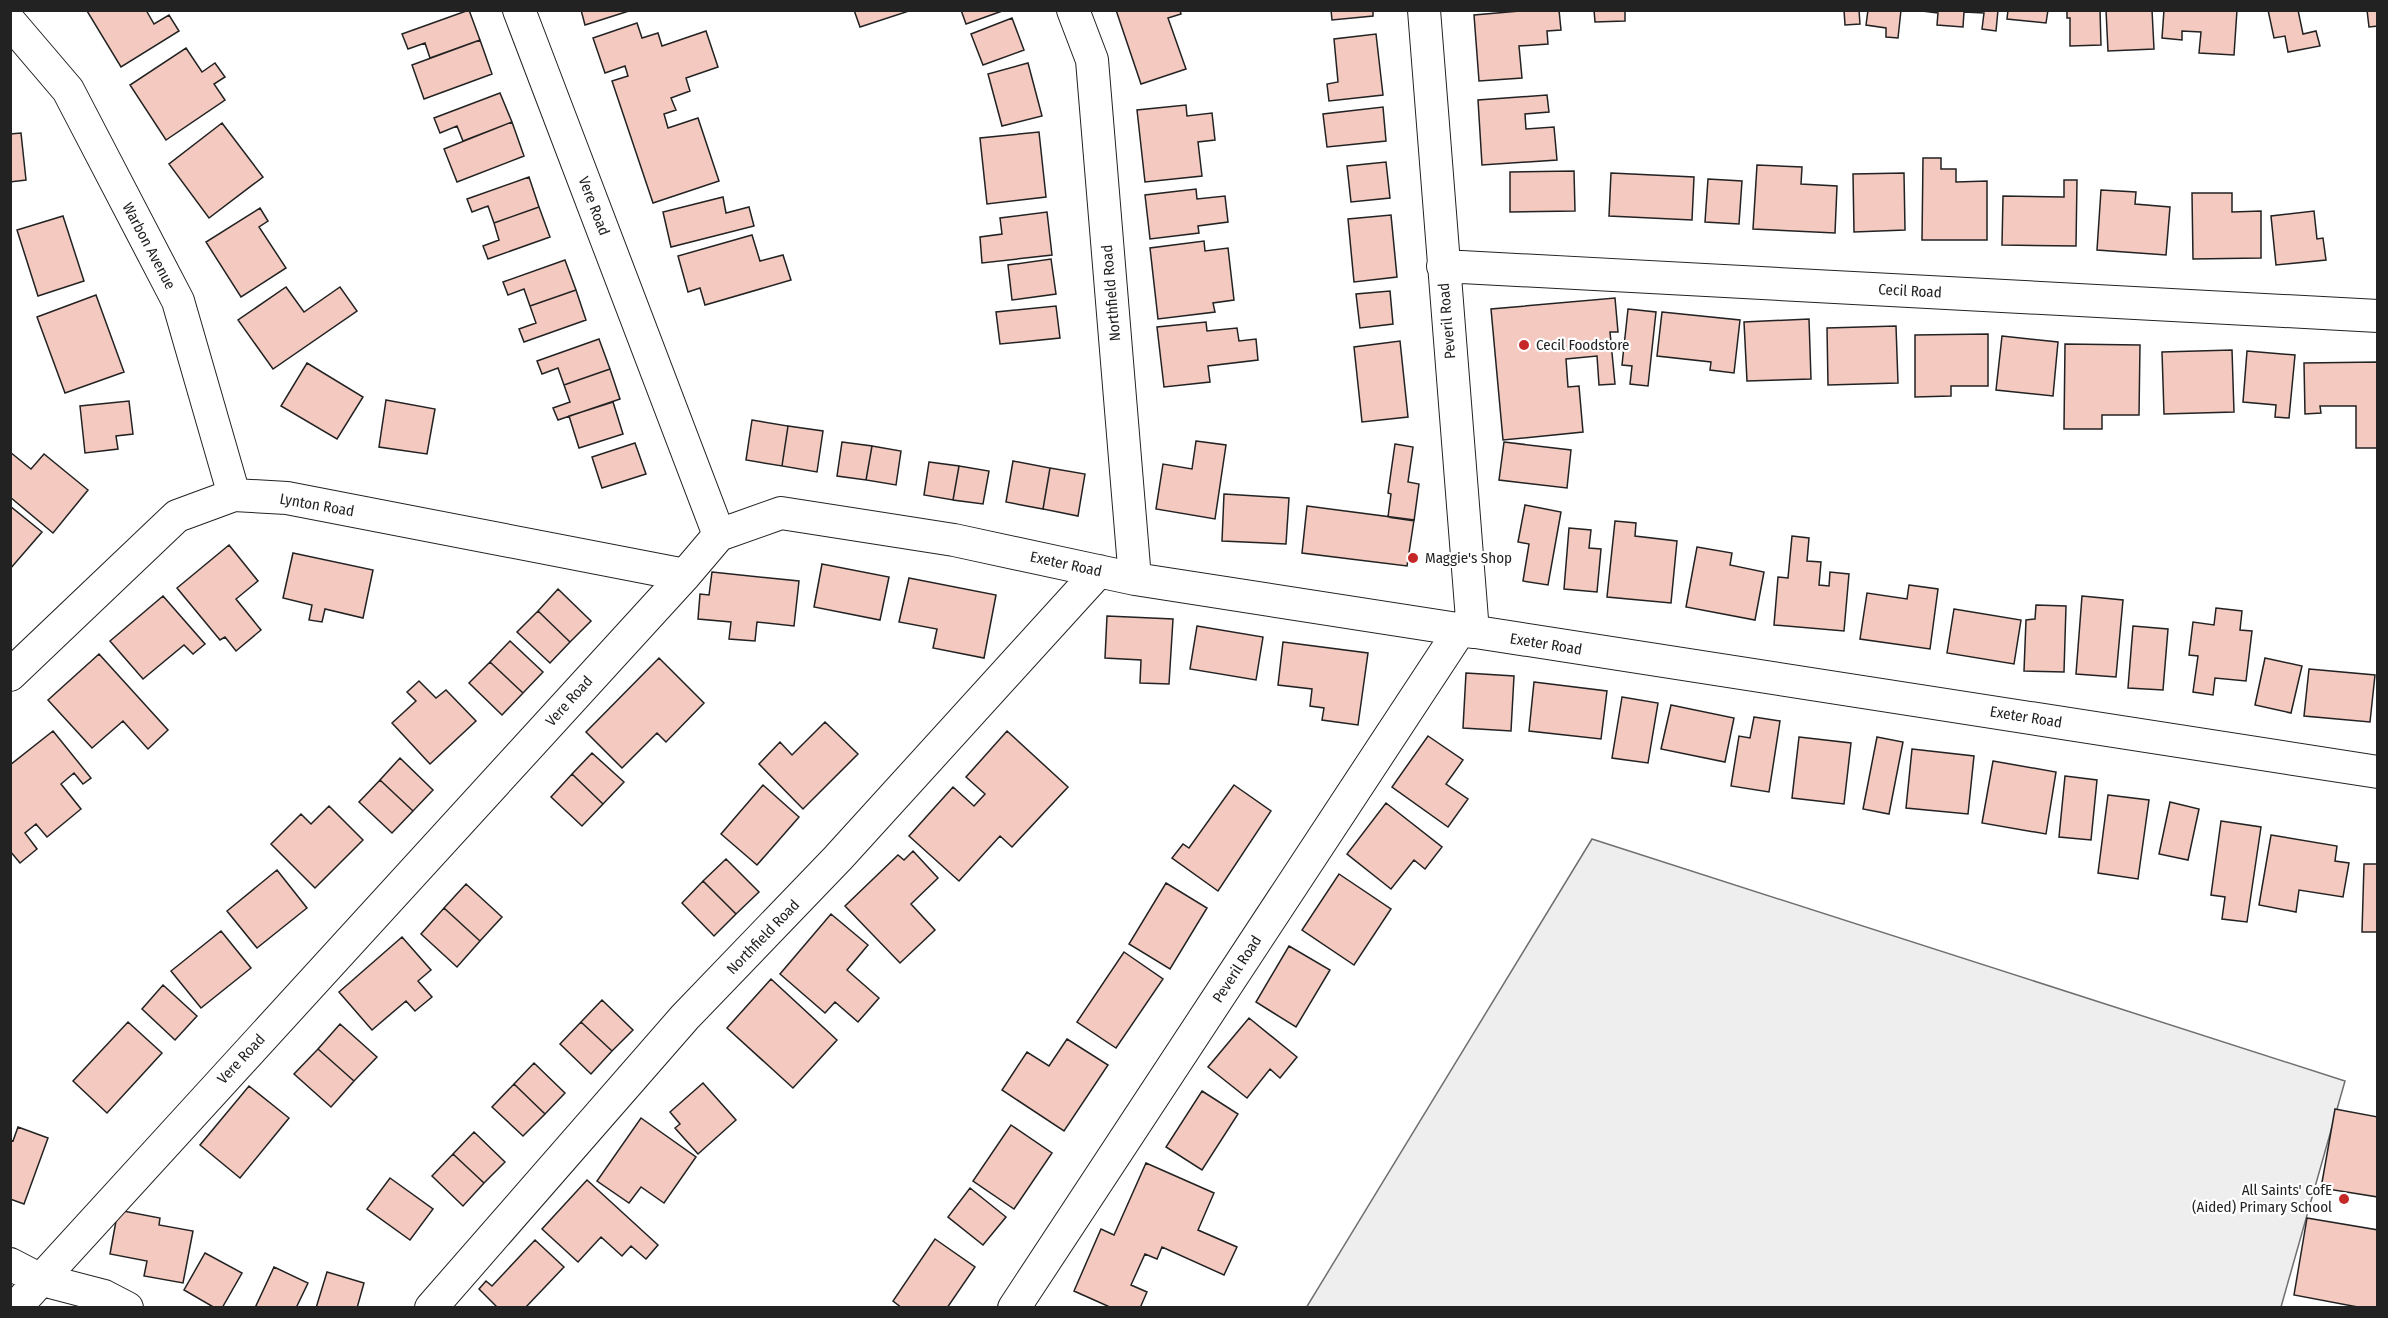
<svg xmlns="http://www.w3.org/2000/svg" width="2388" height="1318" font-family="'Fira Sans Condensed',sans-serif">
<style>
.green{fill:#eee;stroke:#6f6f6f;stroke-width:1.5}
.building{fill:#f3c9c0;stroke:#222;stroke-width:1.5}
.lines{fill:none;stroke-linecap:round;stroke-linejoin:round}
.street-casing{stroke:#222;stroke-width:34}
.street{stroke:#fff;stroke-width:32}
.poi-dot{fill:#c62828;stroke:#fff;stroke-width:2}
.labels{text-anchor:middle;stroke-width:4.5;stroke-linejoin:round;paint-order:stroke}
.street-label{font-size:15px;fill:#222;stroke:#fff}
.poi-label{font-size:15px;fill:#222;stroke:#fff;text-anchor:start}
</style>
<rect width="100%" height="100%" fill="#fff"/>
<path class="green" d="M1592 839 2345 1081 2281 1307 1306 1308Z"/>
<path class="building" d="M146 10 154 24 169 15 179 31 121 67 87 11Z
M469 10 480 40 430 58 425 43 408 49 402 34Z
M581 10H632L585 25Z
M854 10H909V11L860 27Z
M961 10H1005L966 24Z
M1116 10H1180L1181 14 1168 18 1186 69 1141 84Z
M1331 10H1373V16L1332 20Z
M1532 10H1559L1561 30 1547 31 1548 44 1519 46 1522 78 1479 81 1474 15Z
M1594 10H1625V21L1595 22Z
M1844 10H1859L1860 24 1845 25Z
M1868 10H1901L1898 38 1886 37V28L1866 25Z
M1914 10H1998L1996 31 1982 29 1984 13 1964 12 1963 27 1937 25 1938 13Z
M2008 10H2048L2046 23 2007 19Z
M2067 10H2100L2101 45 2070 46V18H2067Z
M2106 10H2152L2154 49 2108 51Z
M2164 10H2237L2234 55 2199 53 2201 32 2182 31V40L2162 38Z
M2268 10H2298L2303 34 2316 31 2320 46 2288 52 2285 36 2274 38Z
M2367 10H2378V26L2369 27Z
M1012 18 1024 50 983 65 971 34Z
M637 23 642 38 658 33 662 46 706 31 718 67 686 78 690 91 671 98 676 110 664 114 668 128 698 118 719 181 653 203 612 81 628 76 625 66 605 73 593 38Z
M1376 34 1383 95 1329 101 1327 84 1338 82 1334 39Z
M480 40 492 74 424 99 412 65Z
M186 48 202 72 215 63 225 77 214 84 225 100 166 140 130 85Z
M1028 63 1042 116 1002 126 988 74Z
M500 93 512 122 463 141 457 126 440 133 434 118Z
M1547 95 1549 112 1525 114 1526 129 1554 127 1557 160 1482 165 1478 100Z
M1186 105 1187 116 1212 113 1215 140 1198 142 1202 176 1145 182 1137 110Z
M1383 107 1386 141 1327 147 1323 114Z
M512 122 524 156 457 182 444 149Z
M222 123 263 177 209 218 169 164Z
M1039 132 1046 197 987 204 980 138Z
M21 133 26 180 10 182V134Z
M1923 158H1941V169H1956V182L1987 181V240H1922Z
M1386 162 1390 198 1351 202 1347 166Z
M1757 165 1802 167 1801 184 1837 186 1835 233 1753 229Z
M1574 171 1575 211 1510 212V172Z
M1611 173 1694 177 1692 220 1609 216Z
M1904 173 1905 230 1854 232 1853 174Z
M529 177 539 207 494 223 488 206 472 212 467 199Z
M1708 179 1742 181 1739 224 1705 222Z
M2064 180H2077L2076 246 2002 245 2003 196 2064 197Z
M1196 189 1197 199 1225 196 1228 222 1198 226 1199 233 1150 239 1145 195Z
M2101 190 2136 192 2135 204 2170 207 2166 255 2097 250Z
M2192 193H2232V212L2261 211V258L2193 259Z
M723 197 726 213 749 207 754 226 671 247 663 212Z
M539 207 550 237 488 259 483 246 499 240 494 223Z
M260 208 268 221 259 227 286 268 241 297 206 242Z
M2314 211 2317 239 2323 238 2326 260 2276 265 2271 216Z
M1047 212 1052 255 982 263 980 237 1002 234 1000 218Z
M1391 215 1397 277 1354 282 1348 219Z
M63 216 84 281 38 296 17 230Z
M752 235 760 261 783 255 791 280 705 305 700 288 688 292 678 256Z
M1204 241 1205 251 1228 248 1234 300 1213 303 1215 312 1158 319 1150 248Z
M1051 259 1056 294 1012 300 1008 265Z
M565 260 576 290 530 306 524 289 508 295 503 282Z
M286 287 304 312 340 287 357 311 273 369 238 320Z
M576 290 586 320 524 342 519 329 536 323 530 306Z
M1390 291 1393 324 1360 328 1356 294Z
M96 295 124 372 65 393 37 317Z
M1615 298 1618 332H1610L1615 384 1599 385 1597 356 1566 359 1568 387 1579 386 1583 432 1503 440 1491 309Z
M1056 306 1060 338 1000 344 996 312Z
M1628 309 1656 312 1648 386 1630 384 1632 366 1622 365Z
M1662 312 1740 320 1734 373 1710 370 1711 362 1657 356Z
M1809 319 1811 379 1747 381 1744 322Z
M1206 322 1207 331 1237 328 1239 341 1256 339 1258 360 1208 366 1210 382 1164 387 1157 327Z
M1896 326 1898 383 1828 385 1827 328Z
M1988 334V386H1951V396L1915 397V335Z
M2002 336 2058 342 2053 396 1996 390Z
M599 339 610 369 564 385 558 368 542 374 537 361Z
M1400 341 1408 417 1362 422 1354 347Z
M2065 344 2140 345 2139 415H2102V429H2064Z
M2232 350 2234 412 2164 414 2162 352Z
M2247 351 2295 355 2289 418 2275 417 2276 405 2243 402Z
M2378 362V448H2356V406H2320L2321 413 2305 414 2304 363Z
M307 363 363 397 337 439 281 406Z
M610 369 620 399 558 420 553 408 570 402 564 385Z
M386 400 435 409 427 454 379 447Z
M129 401 133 434 116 436 118 449 85 453 80 406Z
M613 402 623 434 579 448 569 416Z
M752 420 788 426 782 466 746 460Z
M788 426 823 431 817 472 782 466Z
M1196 441 1226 445 1215 519 1156 509 1163 464 1192 469Z
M842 442 872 446 866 480 837 476Z
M1504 442 1571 450 1567 488 1499 480Z
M635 443 646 474 602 488 592 457Z
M1395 444 1413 447 1408 482 1419 484 1414 521 1388 517 1391 494 1388 493Z
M872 446 901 451 896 485 866 480Z
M10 452 31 469 44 454 88 490 53 533 10 497Z
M1013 461 1050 468 1043 509 1006 502Z
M929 462 959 466 953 500 924 495Z
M959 466 989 471 983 504 953 500Z
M1050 468 1085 474 1078 516 1043 509Z
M1224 494 1289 498 1286 544 1222 541Z
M1525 505 1561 512 1548 585 1523 581 1529 544 1518 542Z
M10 506 42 532 10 569Z
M1307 506 1414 520 1407 566 1302 553Z
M1615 521 1636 523 1635 536 1677 541 1671 603 1607 597Z
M1569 528 1591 530 1589 548 1601 549 1597 592 1564 589Z
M1792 536 1809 538 1807 561 1821 562 1819 585 1829 586 1830 572 1849 574 1844 631 1774 625 1778 577 1788 578Z
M229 545 258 581 236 599 261 630 236 651 225 637 220 640 177 588Z
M1697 547 1732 553 1730 565 1764 572 1755 620 1686 607Z
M293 553 373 570 363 618 325 609 322 622 309 620 312 605 283 598Z
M822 564 889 577 880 620 814 607Z
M712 572 799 581 794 626 757 622 755 641 729 639 731 622 698 619 700 594 709 595Z
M909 578 996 595 984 658 933 648 937 629 899 622Z
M1909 585 1938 589 1930 649 1860 639 1867 593 1907 599Z
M558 589 591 621 570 642 538 611Z
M163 596 205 644 193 654 184 645 143 679 110 641Z
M2082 596 2123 600 2116 677 2076 674Z
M2036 605 2066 606 2064 672 2024 671 2026 620 2035 619Z
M2216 608 2242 611 2240 630 2252 631 2246 681 2215 678 2213 695 2193 692 2198 656 2189 655 2193 622 2214 625Z
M1954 609 2021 620 2014 664 1947 653Z
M538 611 570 642 550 663 517 632Z
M1107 616 1173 619 1169 684 1140 683 1141 660 1105 658Z
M1197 626 1263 637 1256 680 1190 669Z
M2133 626 2168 629 2163 690 2128 688Z
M510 641 543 672 523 693 490 662Z
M1283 642 1368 653 1358 725 1322 720 1324 708 1310 706 1312 689 1278 685Z
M99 654 168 730 148 749 123 721 92 748 48 700Z
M659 658 704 703 666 742 657 733 622 768 586 732Z
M2265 658 2302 666 2291 713 2255 705Z
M490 662 523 693 502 715 469 683Z
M2309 669 2375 675 2370 722 2304 716Z
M1466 673 1514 676 1511 731 1463 728Z
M419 681 436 698 446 690 476 721 430 764 392 723 416 701 407 692Z
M1534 682 1607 691 1601 739 1529 731Z
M1622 697 1658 703 1648 763 1612 758Z
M1671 705 1734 718 1725 762 1661 749Z
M1754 717 1780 721 1769 792 1731 786 1739 736 1750 738Z
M825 722 858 754 803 809 759 764 780 742 792 755Z
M53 731 91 778 83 784 74 773 61 784 81 809 47 837 36 824 25 833 37 849 20 863 10 851V765Z
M1007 731 1068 787 1012 847 1000 836 959 881 909 836 953 787 974 806 985 794 966 777Z
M1428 736 1463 760 1446 784 1468 799 1448 827 1392 787Z
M1799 737 1851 743 1844 804 1792 798Z
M1877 737 1903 742 1889 814 1863 809Z
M1912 749 1974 756 1968 814 1906 808Z
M592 753 624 782 603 804 572 774Z
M400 758 433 790 413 811 380 780Z
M1993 761 2056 772 2046 834 1982 823Z
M572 774 603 804 582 826 551 797Z
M2065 776 2097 780 2091 840 2059 837Z
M380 780 413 811 392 833 359 802Z
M763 785 799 817 757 865 721 834Z
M1234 785 1271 811 1218 891 1172 858 1183 844 1189 848Z
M2108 795 2149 800 2138 879 2098 873Z
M2170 802 2199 809 2188 860 2159 854Z
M1386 803 1442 847 1425 869 1414 860 1391 889 1347 854Z
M329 806 363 840 315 888 271 844 301 814 311 824Z
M2221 821 2261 827 2247 922 2222 919 2225 897 2211 895Z
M2271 835 2337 846 2335 861 2349 863 2343 897 2299 890 2296 912 2259 905Z
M913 851 938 878 911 904 935 930 900 963 845 906 898 855 904 860Z
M726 859 759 892 736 914 703 881Z
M2364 864H2378V932H2362Z
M277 870 307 908 257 948 227 911Z
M1339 874 1391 909 1354 965 1302 930Z
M703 881 736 914 714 936 682 903Z
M1166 883 1207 908 1170 969 1129 944Z
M466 884 502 917 480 941 444 908Z
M444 908 480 941 457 967 421 934Z
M831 914 868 945 847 970 879 998 858 1022 835 1002 825 1013 780 974Z
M221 931 251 968 201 1008 171 971Z
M402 937 431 970 418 981 432 997 415 1011 406 1001 372 1030 339 992Z
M1289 946 1330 970 1296 1027 1256 1002Z
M1124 952 1163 979 1116 1048 1077 1022Z
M771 979 837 1040 793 1088 727 1028Z
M163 985 197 1016 175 1040 142 1009Z
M602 1000 633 1030 612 1051 581 1022Z
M1249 1018 1297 1057 1280 1078 1270 1069 1247 1098 1208 1067Z
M128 1022 162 1053 107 1113 73 1081Z
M581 1022 612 1051 591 1074 560 1044Z
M340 1024 377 1057 354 1081 318 1049Z
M1067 1039 1108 1065 1064 1131 1002 1090 1027 1052 1049 1066Z
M318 1049 354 1081 331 1107 294 1074Z
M534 1063 565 1093 545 1114 514 1084Z
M703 1083 736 1120 698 1154 675 1128 680 1124 670 1112Z
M514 1084 545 1114 523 1136 492 1107Z
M249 1086 289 1118 240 1178 200 1145Z
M1202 1091 1238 1114 1202 1170 1166 1147Z
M2335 1109 2378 1117V1197L2321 1188Z
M641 1118 696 1157 664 1203 641 1187 629 1203 597 1181Z
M1011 1125 1052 1153 1014 1209 973 1181Z
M18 1127 48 1138 24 1204 10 1199V1140L13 1141Z
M474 1132 505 1162 484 1183 453 1154Z
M453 1154 484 1183 463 1206 432 1176Z
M1146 1163 1214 1193 1198 1230 1237 1247 1224 1275 1162 1247 1157 1259 1145 1254 1131 1285 1147 1292 1140 1308H1112L1074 1291 1101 1229 1114 1235Z
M390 1178 433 1209 410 1240 367 1209Z
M587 1180 658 1245 646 1259 631 1246 622 1256 601 1237 578 1262 542 1229Z
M970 1188 1006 1217 983 1245 948 1217Z
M118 1210 160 1218 159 1225 193 1231 183 1283 144 1276 147 1261 110 1254Z
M2307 1218 2378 1230V1308H2363L2294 1295Z
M935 1239 975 1267 947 1308H902L893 1301Z
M535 1240 564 1267 525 1308H498L479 1289 486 1281 492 1286Z
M205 1253 242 1273 222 1308H215L184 1290Z
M274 1267 308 1283 296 1308H255Z
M327 1272 364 1283 357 1308H316Z"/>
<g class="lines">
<g class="street-casing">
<path id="street" d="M1073 10 1092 60 1135 579
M1424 10 1473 632
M10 22 68 90 178 301 234 495
M1443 266 2378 316
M719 535 781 513 954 540 1135 579 2378 772
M10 675 177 516 234 495 287 498 685 575
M10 1264 39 1279 104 1296 127 1308
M15 1308 685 575 719 535 519 10
M431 1308 685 1017 838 858 1099 571
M1014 1308 1460 630"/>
</g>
<use href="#street" class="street"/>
</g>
<g class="poi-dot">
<circle cx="1524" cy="345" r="6"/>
<circle cx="1413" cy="558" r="6"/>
<circle cx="2344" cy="1199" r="6"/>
</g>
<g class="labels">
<g class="street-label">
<text transform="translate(594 206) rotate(69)" y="5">Vere Road</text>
<text transform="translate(149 246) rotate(62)" y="5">Warbon Avenue</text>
<text transform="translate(1910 291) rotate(3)" y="5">Cecil Road</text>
<text transform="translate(1111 293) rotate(-95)" y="5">Northfield Road</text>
<text transform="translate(1447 321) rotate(-95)" y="5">Peveril Road</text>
<text transform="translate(317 505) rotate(10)" y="5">Lynton Road</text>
<text transform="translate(1066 564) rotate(12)" y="5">Exeter Road</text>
<text transform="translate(1546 644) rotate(9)" y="5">Exeter Road</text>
<text transform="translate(569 701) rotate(-48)" y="5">Vere Road</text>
<text transform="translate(2026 717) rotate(9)" y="5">Exeter Road</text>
<text transform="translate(763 937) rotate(-46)" y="5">Northfield Road</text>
<text transform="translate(1237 969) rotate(-57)" y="5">Peveril Road</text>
<text transform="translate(241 1059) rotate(-47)" y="5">Vere Road</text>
</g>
<g class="poi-label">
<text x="1536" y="350">Cecil Foodstore</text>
<text x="1425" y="563">Maggie's Shop</text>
<text x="2332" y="1195" text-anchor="end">All Saints' CofE<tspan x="2332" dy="17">(Aided) Primary School</tspan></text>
</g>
</g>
<rect width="2388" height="1318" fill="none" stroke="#222222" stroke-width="24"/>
</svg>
